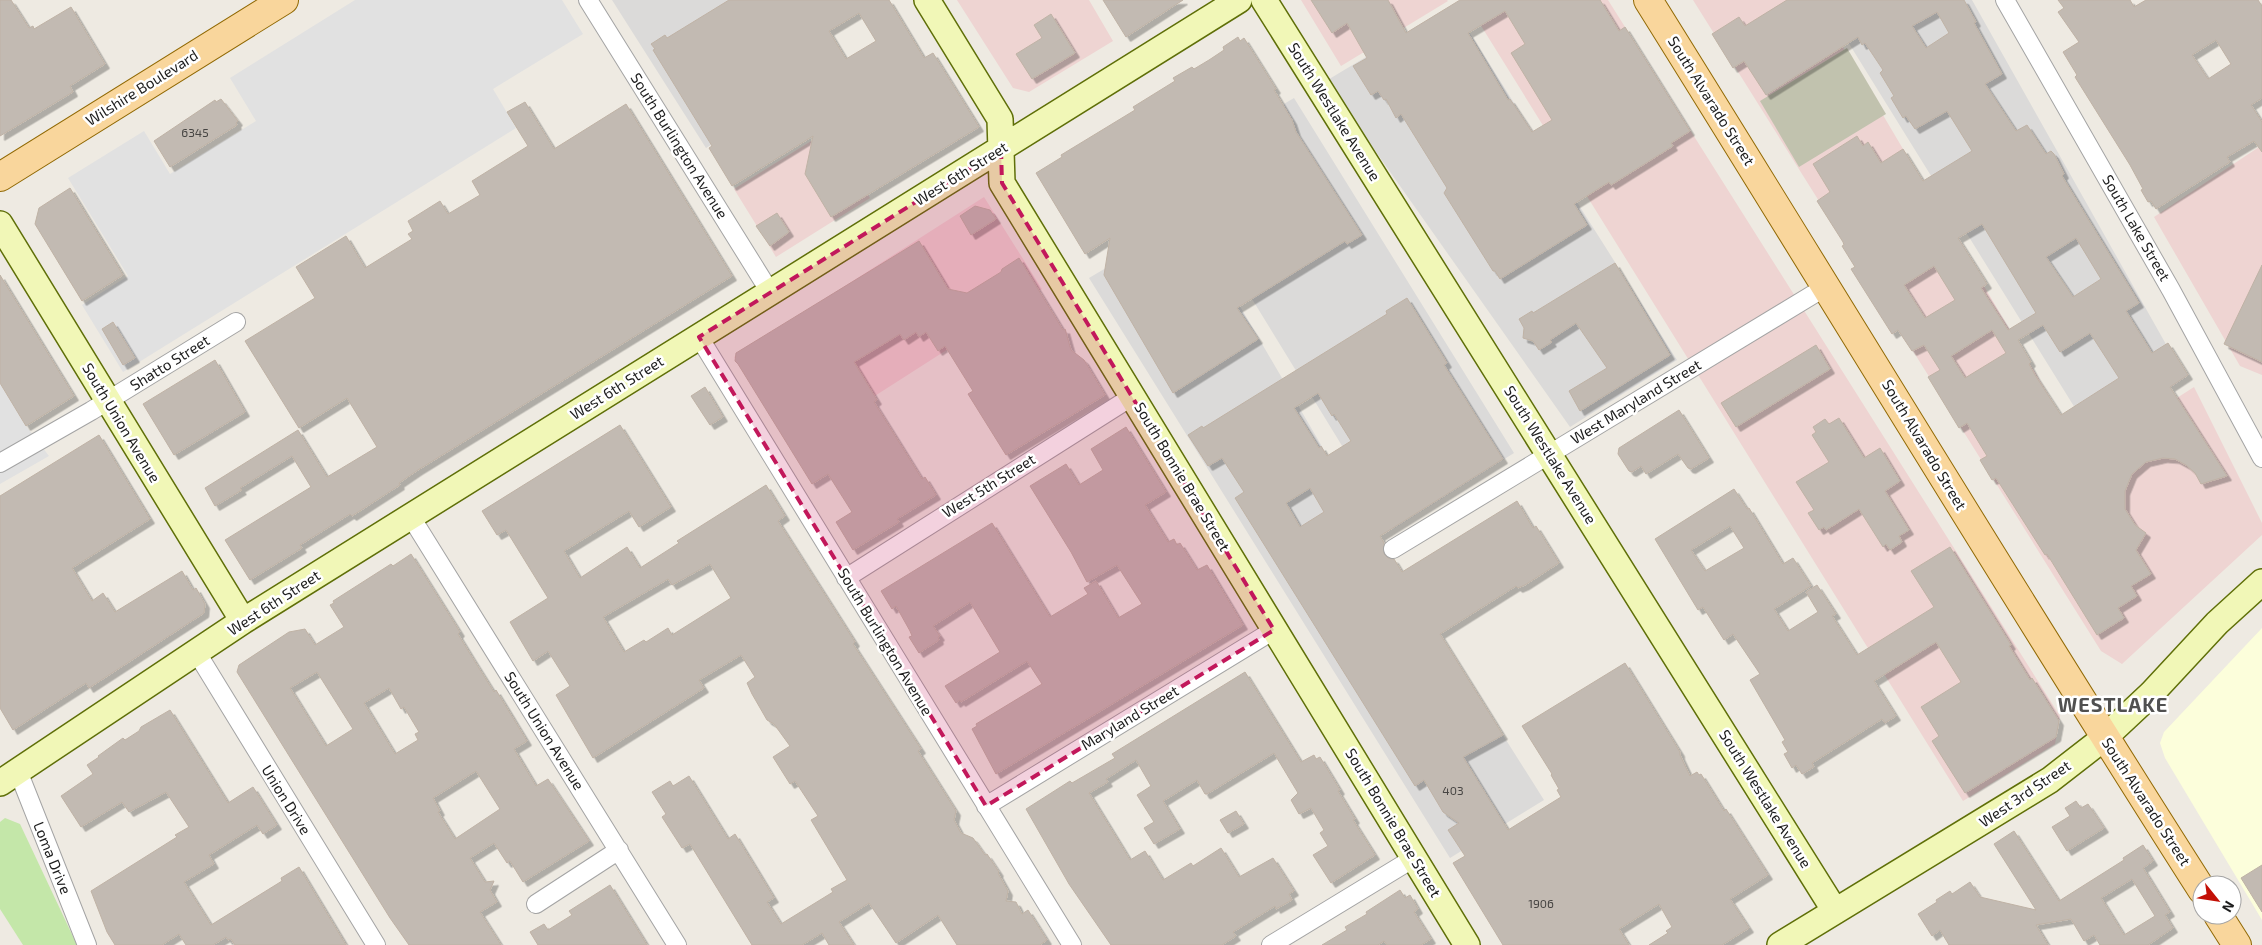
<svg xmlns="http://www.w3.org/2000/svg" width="2262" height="945" font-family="'Exo 2',sans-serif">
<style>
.residential{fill:#dbdad9}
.commercial{fill:#eed4d2}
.education{fill:#fcfedb}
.construction{fill:#c1c2ae}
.grass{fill:#c4e7a9}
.parking{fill:#e1e1e1}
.building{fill:#c2bab2;stroke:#bfb2a5;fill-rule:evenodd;filter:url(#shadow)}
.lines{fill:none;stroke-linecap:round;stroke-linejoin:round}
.street-casing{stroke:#a4a4a4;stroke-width:20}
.secondary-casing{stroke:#5f6f08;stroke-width:28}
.primary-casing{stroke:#916904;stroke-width:30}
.street{stroke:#fff;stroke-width:18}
.secondary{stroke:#f1f7b7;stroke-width:25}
.primary{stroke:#f9d69c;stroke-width:28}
.marked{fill:#c2185b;fill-opacity:0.2;stroke:#c2185b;stroke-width:4;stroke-dasharray:10 6;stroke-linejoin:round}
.labels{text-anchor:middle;stroke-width:5;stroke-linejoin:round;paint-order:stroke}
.number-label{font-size:12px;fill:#464442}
.street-label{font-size:15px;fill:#1d1d1d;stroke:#fff}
.district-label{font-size:20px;font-weight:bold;letter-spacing:1px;fill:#505050;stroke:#fff}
</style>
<defs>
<filter id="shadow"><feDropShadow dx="4.5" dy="4.5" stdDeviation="0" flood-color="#0004"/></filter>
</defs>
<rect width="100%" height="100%" fill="#eeeae2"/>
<path class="residential" d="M612 0H749L801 90 706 148Z
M1822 0H1972L2185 378 2093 437Z
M1452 5 1677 360 1570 427 1326 81Z
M1294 98 1514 453 1393 529 1173 170Z
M1189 219 1341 479 1544 800 1450 858 1089 278Z"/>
<path class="commercial" d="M957 0H1089L1113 41 1029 92 1013 88Z
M1301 0H1447L1448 1 1341 66Z
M1465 0H1608L2060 716 2055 744 1963 801Z
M1693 0H1815L2085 457 2194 387 2262 523V535L2122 664 2101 651Z
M829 130 870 198 776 257 734 189Z
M2262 145V375L2240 366 2154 217Z
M984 197 1042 289 792 449 734 357Z"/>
<path class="education" d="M2262 628V920L2165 758 2160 743 2164 732Z"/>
<path class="construction" d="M1847 48 1886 114 1799 167 1760 101Z"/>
<path class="grass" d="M5 818 20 824 77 945H23L0 909V822Z"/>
<path class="parking" d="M355 0H562L583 34 493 89 516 128 123 372 82 305 128 276 68 178 144 131 170 174 256 121 230 78Z
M0 383 26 426 49 456 0 484Z"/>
<path class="building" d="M0 0H11L29 28 33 26 34 29 71 7 105 64 70 86 73 92 0 136Z
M729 0H889L924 58 933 53 979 127 831 217 805 174 813 136 732 186 709 148 712 146 653 50 655 49 651 44 665 35 667 38ZM859 13 876 41 846 59 829 31Z
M1103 0H1183L1126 37Z
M1311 0H1388L1406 33 1460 0H1600L1619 31 1625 27 1690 131 1671 143 1673 146 1611 185 1609 182 1574 204 1587 225 1500 279 1495 271H1493L1444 193 1447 188 1401 114 1396 118 1386 99 1384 100 1378 91 1371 95 1353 66 1367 58 1347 23 1332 33ZM1505 11 1525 44 1511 53 1552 120 1532 132 1510 99 1508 100 1468 33Z
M1787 0H1964L1976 22 1974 23 2002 74 1985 84 2016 131 2027 125 2046 154 2051 151 2054 154 2064 174 2062 176 2139 303 2126 311 2152 353 2168 343 2188 375 2170 387 2227 476 2201 484 2195 473 2186 465 2175 459 2163 458 2146 462 2132 474 2125 491V509L2135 525 2146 533 2136 550 2151 574 2131 586 2137 596 2118 608 2124 618 2097 635 2047 554 2045 555 1996 478 1992 480 1980 460 1987 456 1967 423 1959 428 1928 377 1940 370 1924 345 1912 351 1898 330 1892 334 1851 269 1855 267 1842 246 1844 245 1843 242 1817 201 1830 192 1813 164 1857 136 1863 146 1868 142 1881 163 1903 149 1923 181 1972 151 1947 111 1915 129 1906 116 1903 118 1891 98 1894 96 1880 73 1883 70 1865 43 1862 45 1858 37 1766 95 1744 61 1733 68 1712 34 1739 17 1745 26ZM1937 12 1949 33 1926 48 1912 26ZM1982 224 2036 313 2008 330 1981 288 1987 284 1958 238ZM2076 238 2101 279 2073 297 2046 257ZM1934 266 1955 300 1925 318 1904 285ZM2043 325 2060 352 2090 333 2119 378 2061 415 2035 375 2029 364 2031 362 2018 340ZM1992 330 2006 353 1965 378 1951 356Z
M2058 0H2130L2134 7 2146 0H2258L2262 6V98L2251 105 2262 122V152L2254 141 2227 157 2230 162 2156 209 2151 201 2148 202 2141 190 2143 189 2130 165 2075 77 2077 75 2063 52 2079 42 2058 12 2064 8ZM2216 40 2231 64 2208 79 2192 55Z
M1051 14 1075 53 1032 79 1016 54 1042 38 1034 25Z
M1238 37 1240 41 1244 38 1276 89 1274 90 1292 120 1296 132 1362 235 1347 244 1345 241 1237 308 1258 339 1173 393 1104 275 1110 238 1085 254 1036 173 1062 157 1061 155 1135 110 1133 107 1175 81 1173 78 1192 67 1194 69 1209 60 1224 50 1223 47Z
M221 99 238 121 236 123 237 125 170 167 154 141 215 100 216 102Z
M525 102 554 149 626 104 732 276 418 470 399 483 400 485 352 516 350 514 300 545 302 548 250 580 225 540 311 487 292 456 240 488 242 490 215 506 205 488 298 430 327 477 377 447 347 398 299 428 245 341 315 298 296 267 346 236 365 268 412 239 408 234 413 231 408 221 440 201 448 214 480 195 472 181 528 146 507 112Z
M70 188 123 275 82 301 35 224 39 208Z
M975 206 990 210 996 219 971 235 960 216Z
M777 213 789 232 770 246 756 226Z
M919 241 948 289 967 293 1001 272 1002 269 1019 258 1063 330 1065 329 1071 350 1084 360 1105 395 1006 455 968 394 973 391 945 346 938 351 926 332 919 337 916 332 904 340 900 334 854 362 877 400 874 402 922 479 925 477 936 495 897 519 899 522 853 550 836 522 852 512 828 474 812 484 738 364 735 361 736 353Z
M1615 263 1670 355 1580 411 1569 391 1607 368 1576 323 1550 340 1552 342 1539 350 1533 341 1523 338 1524 328 1519 319 1532 311 1533 313Z
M2262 265V362L2224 344Z
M0 275 74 396 26 426 0 383Z
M1407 298 1447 363 1444 365 1503 459 1380 536 1384 543V554L1388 558 1394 559 1402 572 1517 501 1533 528 1536 526 1559 563 1525 585 1518 588 1516 586 1440 634 1503 735 1463 757 1508 830 1561 797 1557 790 1559 789 1551 775 1552 774 1522 726 1625 663 1680 752V755L1690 776 1697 772 1699 775 1701 774 1724 811 1726 809 1768 875 1730 899 1749 928 1722 945H1649L1668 933 1666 931 1672 927 1659 904 1619 929 1629 945H1503L1453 863 1465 856 1448 830 1459 823 1443 812 1424 780 1415 786 1235 498 1244 492 1222 458 1208 466 1188 435 1202 426 1203 428 1387 314 1386 311ZM1318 393 1332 416 1334 414 1351 441 1327 456 1321 446 1319 448 1294 408ZM1310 488 1324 512 1300 527 1286 503Z
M113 322 135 358 123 365 102 329Z
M1816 345 1830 369 1736 427 1721 403Z
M215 360 245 412 174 455 143 404Z
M705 387 723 417 710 425 691 396Z
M1679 410 1709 458 1691 469 1688 468 1678 454 1646 474 1641 466 1632 472 1629 471 1618 454 1619 448Z
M1839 418 1864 458 1880 448 1900 481 1885 491 1909 530 1899 536 1902 542 1890 550 1886 544 1883 547 1859 509 1826 530 1824 527 1819 530 1808 513 1814 510 1796 482 1829 462 1812 435 1816 432 1813 427 1825 419 1829 424Z
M620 425 671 507 639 527 629 511 564 551 580 578 627 547 640 568 679 543 677 541 766 485 785 516 778 521 855 642 853 644 921 749 918 751 956 811 954 820 961 833 973 838 985 855 987 854 999 872 998 873 1008 891 1006 901 1016 902 1022 914 1028 910 1047 940 1040 945H957L938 915 896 943 869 903 839 922 854 945H829L822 933 802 945H752L690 844 682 848 662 817 666 814 652 792 670 781 673 786 689 776 728 839 735 834 774 898 767 902 781 924 833 892 831 889 847 880 811 820 818 816 795 781 790 784 773 757 790 746 774 724 767 720 752 694 747 683 755 677 741 655 699 680 704 688 593 758 556 695 570 686 548 651 533 661 510 622 548 598 506 530 497 535 482 511ZM710 564 731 598 672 635 668 628 646 642 644 640 624 652 603 617 668 579 672 585Z
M1126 427 1166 492 1145 505 1168 542 1174 539 1177 545 1180 543 1197 570 1207 565 1243 625 996 774 972 729 977 726 976 724 1042 684 1027 661 961 702 960 700 956 703 945 686 1000 652 970 602 933 626 940 636 938 637 939 640 919 653 909 637 912 636 910 631 896 606 892 609 881 591 992 523 1050 617 1088 594 1084 588 1096 581 1118 618 1142 604 1117 565 1087 582 1071 552 1030 486 1066 464 1079 485 1103 470 1091 449Z
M99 435 150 519 72 568 92 601 103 593 115 612 182 571 193 590 196 588 205 604 204 613 89 688 86 683 13 730 0 708V496Z
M1734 489 1747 509 1749 508 1783 564 1793 558 1811 586 1774 609 1788 631 1818 612 1806 592 1817 585 1836 614 1832 616 1857 655 1934 607 1911 571 1950 547 2011 645 2009 646 2030 680 2032 678 2059 721 2056 737 1965 793 1932 741 1939 736 1921 707 1961 682 1936 642 1874 681 1896 716 1885 723 1882 719 1812 763 1814 767 1802 774 1796 765 1792 768 1784 754 1788 752 1782 742 1785 740 1750 680 1760 674 1733 634 1724 640 1703 607 1698 610 1655 539ZM1730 526 1744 548 1705 571 1691 550Z
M411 554 460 632 458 634 472 657 494 692 496 690 527 741 514 749 536 786 548 779 589 841 523 882 510 861 507 863 494 843 470 858 485 882 494 881 490 890 497 902 480 912 501 945H409L390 918 237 672 239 665 289 632 305 629 315 645 344 627 330 605 334 603 333 601 391 564 393 566ZM317 672 353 729 326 746 290 688ZM389 688 401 709 404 707 419 732 415 734 418 740 395 754 364 703ZM476 771 500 809 455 839 438 812 440 811 433 798Z
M1245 672 1301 762 1314 755 1316 759 1320 757 1340 790 1338 791 1355 819 1353 820 1375 855 1331 883 1313 855 1328 846 1320 833 1324 830 1311 808 1299 814 1291 800 1298 793 1274 753 1207 794H1205L1197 780 1163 801 1180 829 1154 844 1144 828 1154 822 1137 795 1151 786 1136 760 1106 779 1108 782 1089 793 1130 860 1145 851 1163 880 1191 863 1193 866 1221 848 1239 877 1273 858 1294 891 1289 894 1292 900 1276 909 1275 906 1233 932 1236 936 1222 945H1111L1069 884 1026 809 1070 781 1072 783 1115 758 1112 754Z
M170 710 228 803 253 787 277 825 263 834 257 825 209 855 214 864 184 882 211 925 282 881 281 878 299 867 346 945H235L231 939 228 940 226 937 213 945H186L179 934 162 945H115L107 932 91 891 177 837 175 835 189 827 166 792 129 812 122 802 81 827 61 796 93 774 87 765 99 757 98 756 123 738 125 740 139 731 141 727Z
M2076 801 2081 808 2088 804 2104 828 2067 851 2052 827 2070 816 2065 808Z
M1236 811 1244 824 1228 833 1220 820Z
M2014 831 2059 901 2124 860 2123 858 2143 845 2153 861 2143 868 2170 912 2165 915 2173 928 2148 945H2100L2094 935 2084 941 2071 919 2036 925 2048 945H1949L1940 930 1932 936 1918 914 1937 902 1936 900 1950 891 1952 894 1970 882 1980 897 2036 910 1994 844ZM2132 879 2155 916 2124 935 2101 898Z
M2262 865V912L2241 878Z
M610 885 647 945H538L530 932 544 924 548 930 572 915 569 911Z
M1400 890 1405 898 1410 895 1418 909 1414 912 1431 939 1421 945H1387L1384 941 1378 945H1322L1347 930 1345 927 1367 914 1366 912Z"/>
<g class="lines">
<g class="street-casing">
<path id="street" d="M588 0 770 292
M2005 0 2171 290 2262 458
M699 337 1072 945
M0 463 91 411 236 322
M411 517 677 945
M1393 549 1827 286
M846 578 1133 396
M197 653 376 945
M18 771 87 945
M986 806 1274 630
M536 904 619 850
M1271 945 1414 858"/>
</g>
<g class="secondary-casing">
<path id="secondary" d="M927 0 1000 119 1002 183 1467 945
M1264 0 1835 911
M0 224 243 621
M0 783 243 621 1239 0
M1780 945 2050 780 2104 738 2151 694 2217 623 2262 582"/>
</g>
<g class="primary-casing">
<path id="primary" d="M1648 0C1833 296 2014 596 2202 890
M0 177 284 0
M2218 915 2237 945"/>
</g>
<use href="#street" class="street"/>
<use href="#secondary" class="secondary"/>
<use href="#primary" class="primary"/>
</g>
<path class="marked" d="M1001 149 1002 183 1274 630 986 806 699 337Z"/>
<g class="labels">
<g class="number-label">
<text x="195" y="137">6345</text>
<text x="1453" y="795">403</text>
<text x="1541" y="908">1906</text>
</g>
<g class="street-label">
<text transform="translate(142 88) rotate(-32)" y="5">Wilshire Boulevard</text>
<text transform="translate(1711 101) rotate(58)" y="5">South Alvarado Street</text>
<text transform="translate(1334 112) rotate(58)" y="5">South Westlake Avenue</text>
<text transform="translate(679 146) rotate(58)" y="5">South Burlington Avenue</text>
<text transform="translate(961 174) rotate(-32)" y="5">West 6th Street</text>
<text transform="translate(2136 228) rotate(60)" y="5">South Lake Street</text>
<text transform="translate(170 363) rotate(-32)" y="5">Shatto Street</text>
<text transform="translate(617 388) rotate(-32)" y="5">West 6th Street</text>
<text transform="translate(1636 402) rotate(-31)" y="5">West Maryland Street</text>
<text transform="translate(121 423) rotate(59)" y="5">South Union Avenue</text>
<text transform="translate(1924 445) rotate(59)" y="5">South Alvarado Street</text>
<text transform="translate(1550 455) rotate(58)" y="5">South Westlake Avenue</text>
<text transform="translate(1182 477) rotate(59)" y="5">South Bonnie Brae Street</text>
<text transform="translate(989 486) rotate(-32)" y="5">West 5th Street</text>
<text transform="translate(274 603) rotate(-33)" y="5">West 6th Street</text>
<text transform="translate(885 642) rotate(59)" y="5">South Burlington Avenue</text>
<text transform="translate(1130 718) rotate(-31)" y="5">Maryland Street</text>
<text transform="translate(544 731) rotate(58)" y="5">South Union Avenue</text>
<text transform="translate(2025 794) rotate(-34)" y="5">West 3rd Street</text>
<text transform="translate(1765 799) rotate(58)" y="5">South Westlake Avenue</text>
<text transform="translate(286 800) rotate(58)" y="5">Union Drive</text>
<text transform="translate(2146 802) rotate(57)" y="5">South Alvarado Street</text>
<text transform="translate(1393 823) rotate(59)" y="5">South Bonnie Brae Street</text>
<text transform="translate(52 858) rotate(68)" y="5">Loma Drive</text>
</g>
<g class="district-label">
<text x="2113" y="712">WESTLAKE</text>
</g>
</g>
<g transform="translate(2217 900) rotate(120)"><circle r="24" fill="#ffffff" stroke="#a5a5a5"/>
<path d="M0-4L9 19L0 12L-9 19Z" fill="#c31006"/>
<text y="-8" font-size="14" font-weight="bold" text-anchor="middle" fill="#1d1d1d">N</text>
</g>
</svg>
